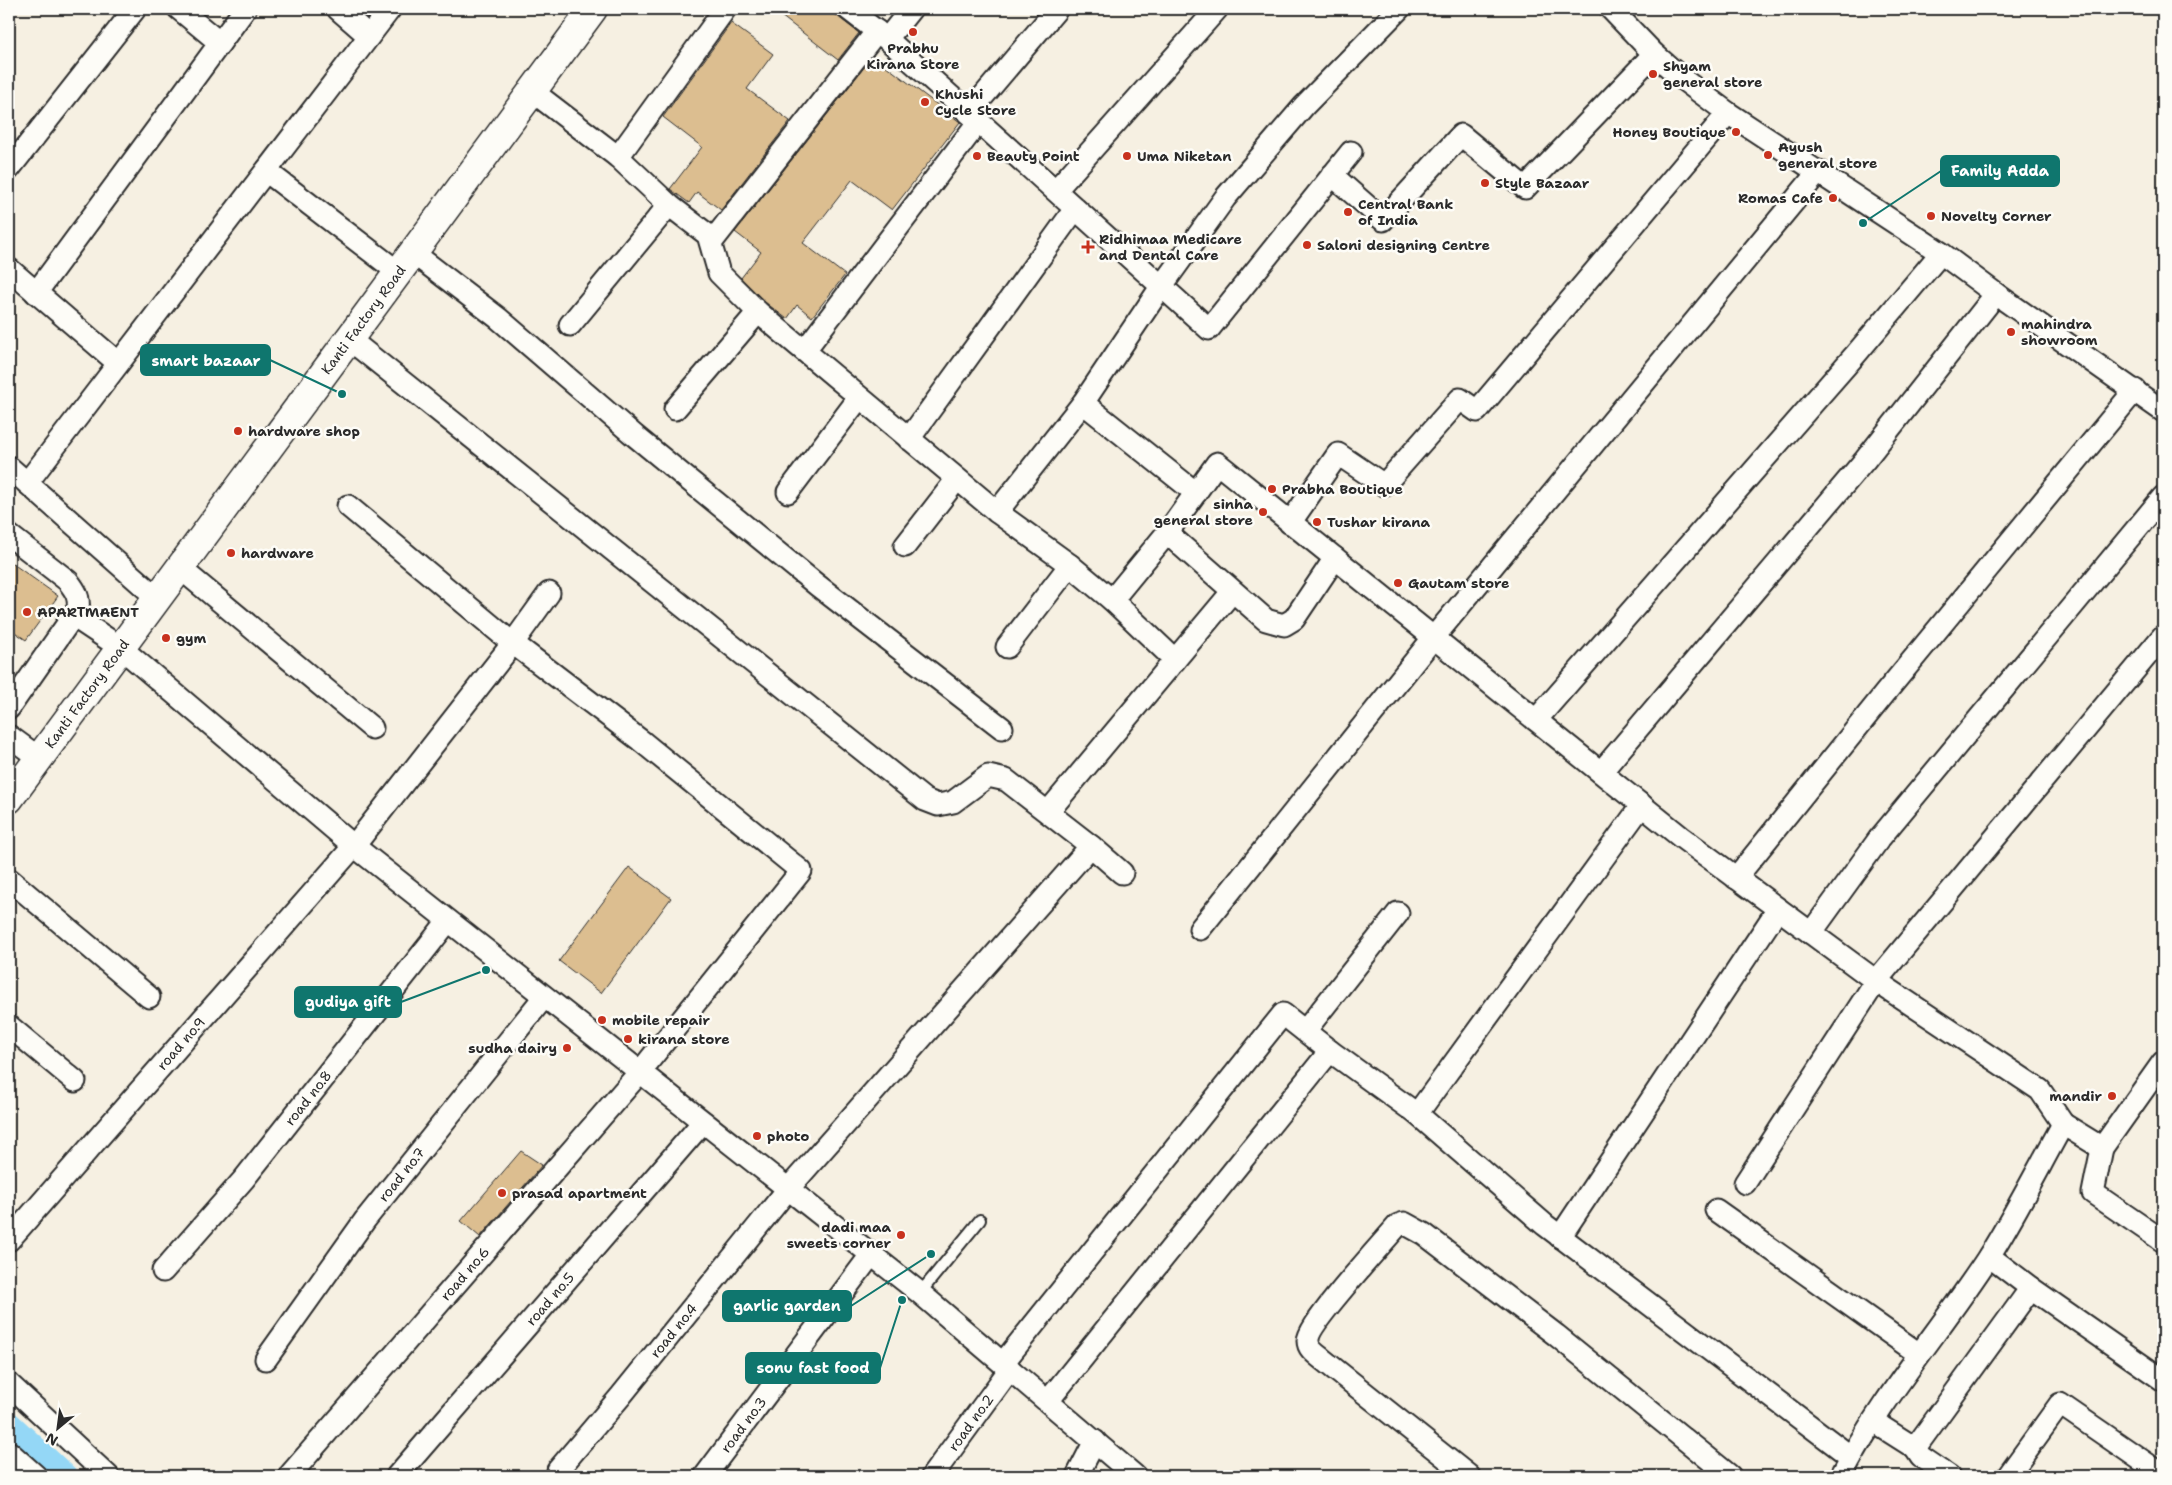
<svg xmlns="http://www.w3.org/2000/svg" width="2172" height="1485" font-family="'Shantell Sans',sans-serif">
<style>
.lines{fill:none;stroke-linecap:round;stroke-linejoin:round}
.canal{stroke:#94d7f6;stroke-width:22}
.building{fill:#dcbe90;stroke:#2b2b2b}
.lane-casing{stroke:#2b2b2b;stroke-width:14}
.street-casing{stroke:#2b2b2b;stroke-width:25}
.secondary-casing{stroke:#2b2b2b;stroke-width:31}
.lane{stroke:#fdfcf7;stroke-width:10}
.street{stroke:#fdfcf7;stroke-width:21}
.secondary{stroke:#fdfcf7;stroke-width:28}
.poi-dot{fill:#c8321e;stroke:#fdfcf7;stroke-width:2}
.labels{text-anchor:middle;stroke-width:5;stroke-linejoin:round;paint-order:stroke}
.poi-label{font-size:14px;font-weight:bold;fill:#2b2b2b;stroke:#fdfcf7;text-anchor:start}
.street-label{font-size:14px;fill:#2b2b2b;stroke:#fdfcf7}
.leader{fill:none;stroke:#0f766e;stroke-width:2}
.callout-dot{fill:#0f766e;stroke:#fdfcf7;stroke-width:2}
.callout{fill:#0f766e;stroke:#0f766e;stroke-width:2}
.callout-label{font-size:15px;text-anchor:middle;font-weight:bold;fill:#fff}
</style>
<rect width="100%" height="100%" fill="#f6f0e2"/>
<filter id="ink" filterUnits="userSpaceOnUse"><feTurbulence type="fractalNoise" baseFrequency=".02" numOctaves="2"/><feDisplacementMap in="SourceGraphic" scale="10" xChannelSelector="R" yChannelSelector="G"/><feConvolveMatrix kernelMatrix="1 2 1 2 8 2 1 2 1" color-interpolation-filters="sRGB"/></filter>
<g filter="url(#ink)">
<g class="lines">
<path class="canal" d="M9 1422 67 1476"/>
</g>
<path class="building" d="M772 9H828L859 33 838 60Z
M731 23 773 54 747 89 790 121 721 210 697 192 689 203 670 189 702 147 663 117Z
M873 56 960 122 892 210 852 180 803 243 845 275 812 317 797 305 787 319 766 303 741 278 761 252 735 232Z
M9 561 58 596 26 640 9 628Z
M629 867 671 898 601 993 559 961Z
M521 1151 542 1165 480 1237 461 1221Z"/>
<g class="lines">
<g class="lane-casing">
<path id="lane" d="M920 1293 980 1220"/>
</g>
<g class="street-casing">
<g id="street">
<path d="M179 9 220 43"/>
<path d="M338 9 369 36"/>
<path d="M848 9 887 39 1209 329 1351 152"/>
<path d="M1611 9 1654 54 1685 81 1728 113 1941 253 1996 294 2163 411"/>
<path d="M887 39 911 9"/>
<path d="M532 91 618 157 669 205 570 325"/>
<path d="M969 113 1057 9"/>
<path d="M618 157 725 9"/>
<path d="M9 169 135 9"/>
<path d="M266 171 398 272"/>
<path d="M1332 175 1383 220 1461 135 1525 188 1654 54"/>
<path d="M1056 190 1217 9"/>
<path d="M669 205 708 235 719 273 758 312 997 512 1070 565 1007 647"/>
<path d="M711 243 877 31"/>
<path d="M412 252 498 318 635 436 817 585 1002 728"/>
<path d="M9 269 118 363"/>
<path d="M36 293 245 9"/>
<path d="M349 339 925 800 938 805 953 802 988 776 1006 780 1091 846"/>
<path d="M805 350 979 121"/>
<path d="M1083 403 1196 493"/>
<path d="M675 409 758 312"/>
<path d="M909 439 1075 209"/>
<path d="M9 467 157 598"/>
<path d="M27 483 390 9"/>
<path d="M788 492 859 398"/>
<path d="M997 512 1083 403 1161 287 1225 198 1304 106 1399 9"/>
<path d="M1290 523 1338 454 1384 485 1460 399 1477 411 1728 113"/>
<path d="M1167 533 1266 620 1284 625 1294 619 1335 558"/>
<path d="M9 535 68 581C75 590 80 597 78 609L9 708"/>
<path d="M905 546 957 479"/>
<path d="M1070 565 1112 600"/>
<path d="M180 568 372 728"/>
<path d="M73 616 121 648 354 846 920 1293 1135 1476"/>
<path d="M1175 660 1232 592"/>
<path d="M1536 720 1856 354 1941 253"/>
<path d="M9 736 39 758"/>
<path d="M1601 772 1865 460 1996 294"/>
<path d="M1642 805 1417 1114 1545 1225 1851 1457"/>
<path d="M1048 812 1175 660 1112 600 1167 533 1217 463 1681 837 1876 981 2040 1090 2063 1124"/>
<path d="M1736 878 1886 692 2135 390"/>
<path d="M9 879 149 997"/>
<path d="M1200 929 1434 637 1819 171"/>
<path d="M1811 933 1879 839 2163 497"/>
<path d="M9 1026 75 1081"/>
<path d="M1305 1031 1398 913"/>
<path d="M2102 1148 2093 1193 2163 1241"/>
<path d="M1745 1183 1876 981 2163 636"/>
<path d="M1716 1210 1919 1354"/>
<path d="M1560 1237 1778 909"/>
<path id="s1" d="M9 1240 354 846 513 643 549 593"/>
<path d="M1989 1256 2031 1288 2163 1380"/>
<path id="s2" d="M163 1271 244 1179 448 921"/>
<path id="s3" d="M266 1359 365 1220 544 997"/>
<path d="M1003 1363 1283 1014 1330 1051"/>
<path d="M9 1384 108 1476"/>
<path d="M1048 1401 1330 1051 1417 1114"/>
<path d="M1874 1422 1915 1448"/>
<path d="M9 1452 36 1476"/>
<path id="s4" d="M558 1470 620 1397 788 1189 1091 846 1122 873"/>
<path id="s5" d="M289 1476 640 1072 801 871 640 740 505 637 348 506"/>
<path id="s6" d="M397 1476 703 1122"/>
<path id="s7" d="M705 1476 871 1255"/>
<path id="s8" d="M932 1476 1010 1369"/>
<path d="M1077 1476 1095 1441"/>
<path d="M1469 1476 1322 1359C1316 1354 1308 1349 1308 1341 1307 1325 1383 1243 1398 1225L1404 1223 1424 1234 1556 1335 1730 1476"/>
<path d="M1841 1476C1882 1397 1941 1330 1989 1256 2016 1213 2039 1167 2063 1124L2102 1148 2163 1062"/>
<path d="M1949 1476 1921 1457 1915 1448 2031 1288"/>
<path d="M2008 1476 2060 1404 2163 1475"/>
</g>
</g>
<g class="secondary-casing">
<g id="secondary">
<path id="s9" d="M9 799 593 9"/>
</g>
</g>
<use href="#lane" class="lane"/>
<use href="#street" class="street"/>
<use href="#secondary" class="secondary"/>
</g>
</g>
<g class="poi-dot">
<circle cx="913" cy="32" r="5"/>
<circle cx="1653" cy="74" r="5"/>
<circle cx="925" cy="102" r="5"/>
<circle cx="1736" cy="132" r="5"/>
<circle cx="1768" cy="155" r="5"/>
<circle cx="977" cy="156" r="5"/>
<circle cx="1127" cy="156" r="5"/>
<circle cx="1485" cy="183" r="5"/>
<circle cx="1833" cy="198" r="5"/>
<circle cx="1348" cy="212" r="5"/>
<circle cx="1931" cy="216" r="5"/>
<circle cx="1307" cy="245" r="5"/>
<path d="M1085.5 239.5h5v5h5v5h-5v5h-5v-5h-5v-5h5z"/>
<circle cx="2011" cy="332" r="5"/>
<circle cx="238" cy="431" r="5"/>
<circle cx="1272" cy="489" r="5"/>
<circle cx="1263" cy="512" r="5"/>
<circle cx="1317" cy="522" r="5"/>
<circle cx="231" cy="553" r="5"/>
<circle cx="1398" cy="583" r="5"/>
<circle cx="27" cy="612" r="5"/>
<circle cx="166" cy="638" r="5"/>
<circle cx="602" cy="1020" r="5"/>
<circle cx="628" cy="1039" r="5"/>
<circle cx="567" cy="1048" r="5"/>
<circle cx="2112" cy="1096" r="5"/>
<circle cx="757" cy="1136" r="5"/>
<circle cx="502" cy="1193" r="5"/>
<circle cx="901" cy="1235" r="5"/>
</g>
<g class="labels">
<g class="poi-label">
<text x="913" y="53" text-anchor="middle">Prabhu<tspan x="913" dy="16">Kirana Store</tspan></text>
<text x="1663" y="71">Shyam<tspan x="1663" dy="16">general store</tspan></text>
<text x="935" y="99">Khushi<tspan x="935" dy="16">Cycle Store</tspan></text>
<text x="1726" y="137" text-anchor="end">Honey Boutique</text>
<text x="1778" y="152">Ayush<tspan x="1778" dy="16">general store</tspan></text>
<text x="987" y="161">Beauty Point</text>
<text x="1137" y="161">Uma Niketan</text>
<text x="1495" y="188">Style Bazaar</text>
<text x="1823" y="203" text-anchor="end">Romas Cafe</text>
<text x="1358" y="209">Central Bank<tspan x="1358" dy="16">of India</tspan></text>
<text x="1941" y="221">Novelty Corner</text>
<text x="1099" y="244">Ridhimaa Medicare<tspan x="1099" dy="16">and Dental Care</tspan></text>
<text x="1317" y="250">Saloni designing Centre</text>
<text x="2021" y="329">mahindra<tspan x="2021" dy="16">showroom</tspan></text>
<text x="248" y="436">hardware shop</text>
<text x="1282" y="494">Prabha Boutique</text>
<text x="1253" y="509" text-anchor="end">sinha<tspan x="1253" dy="16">general store</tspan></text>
<text x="1327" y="527">Tushar kirana</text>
<text x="241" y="558">hardware</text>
<text x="1408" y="588">Gautam store</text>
<text x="37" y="617">APARTMAENT</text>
<text x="176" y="643">gym</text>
<text x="612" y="1025">mobile repair</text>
<text x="638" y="1044">kirana store</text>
<text x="557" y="1053" text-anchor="end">sudha dairy</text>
<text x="2102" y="1101" text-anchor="end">mandir</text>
<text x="767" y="1141">photo</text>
<text x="512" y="1198">prasad apartment</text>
<text x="891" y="1232" text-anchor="end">dadi maa<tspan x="891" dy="16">sweets corner</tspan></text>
</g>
<g class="street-label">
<text dy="5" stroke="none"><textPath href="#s9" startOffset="596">Kanti Factory Road</textPath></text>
<text dy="5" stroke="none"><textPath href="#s9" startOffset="131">Kanti Factory Road</textPath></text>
<text dy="5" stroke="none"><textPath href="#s1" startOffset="261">road no.9</textPath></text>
<text dy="5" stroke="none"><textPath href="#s2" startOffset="226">road no.8</textPath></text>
<text dy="5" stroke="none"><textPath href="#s3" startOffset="229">road no.7</textPath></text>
<text dy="5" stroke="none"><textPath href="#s5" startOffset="268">road no.6</textPath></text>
<text dy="5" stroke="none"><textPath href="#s6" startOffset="234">road no.5</textPath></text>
<text dy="5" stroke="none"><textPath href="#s4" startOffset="181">road no.4</textPath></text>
<text dy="5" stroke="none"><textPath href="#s8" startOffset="66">road no.2</textPath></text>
<text dy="5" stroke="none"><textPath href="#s7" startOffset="64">road no.3</textPath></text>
</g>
</g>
<path class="leader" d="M1863 223L1941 171M342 394L270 360M486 970L401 1002M931 1254L851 1306M902 1300L880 1368"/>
<g class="callout-dot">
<circle cx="1863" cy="223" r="5"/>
<circle cx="342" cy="394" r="5"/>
<circle cx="486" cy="970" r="5"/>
<circle cx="931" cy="1254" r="5"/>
<circle cx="902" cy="1300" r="5"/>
</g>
<g class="callout">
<rect x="1941" y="156" width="118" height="30" rx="5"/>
<rect x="141" y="345" width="129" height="30" rx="5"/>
<rect x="295" y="987" width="106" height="30" rx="5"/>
<rect x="723" y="1291" width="128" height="30" rx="5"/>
<rect x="746" y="1353" width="134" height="30" rx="5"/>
</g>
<g class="callout-label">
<text x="2000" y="176">Family Adda</text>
<text x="206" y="366">smart bazaar</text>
<text x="348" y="1007">gudiya gift</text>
<text x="787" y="1311">garlic garden</text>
<text x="813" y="1373">sonu fast food</text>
</g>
<rect width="2172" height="1485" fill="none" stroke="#fdfcf7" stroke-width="30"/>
<rect x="15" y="15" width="2142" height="1455" fill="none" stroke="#2b2b2b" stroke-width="2" filter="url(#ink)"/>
<g transform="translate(58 1428) rotate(209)" stroke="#fdfcf7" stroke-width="4" paint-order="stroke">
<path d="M0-4L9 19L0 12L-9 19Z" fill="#2b2b2b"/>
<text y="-8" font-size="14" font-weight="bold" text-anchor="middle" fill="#2b2b2b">N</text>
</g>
</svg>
